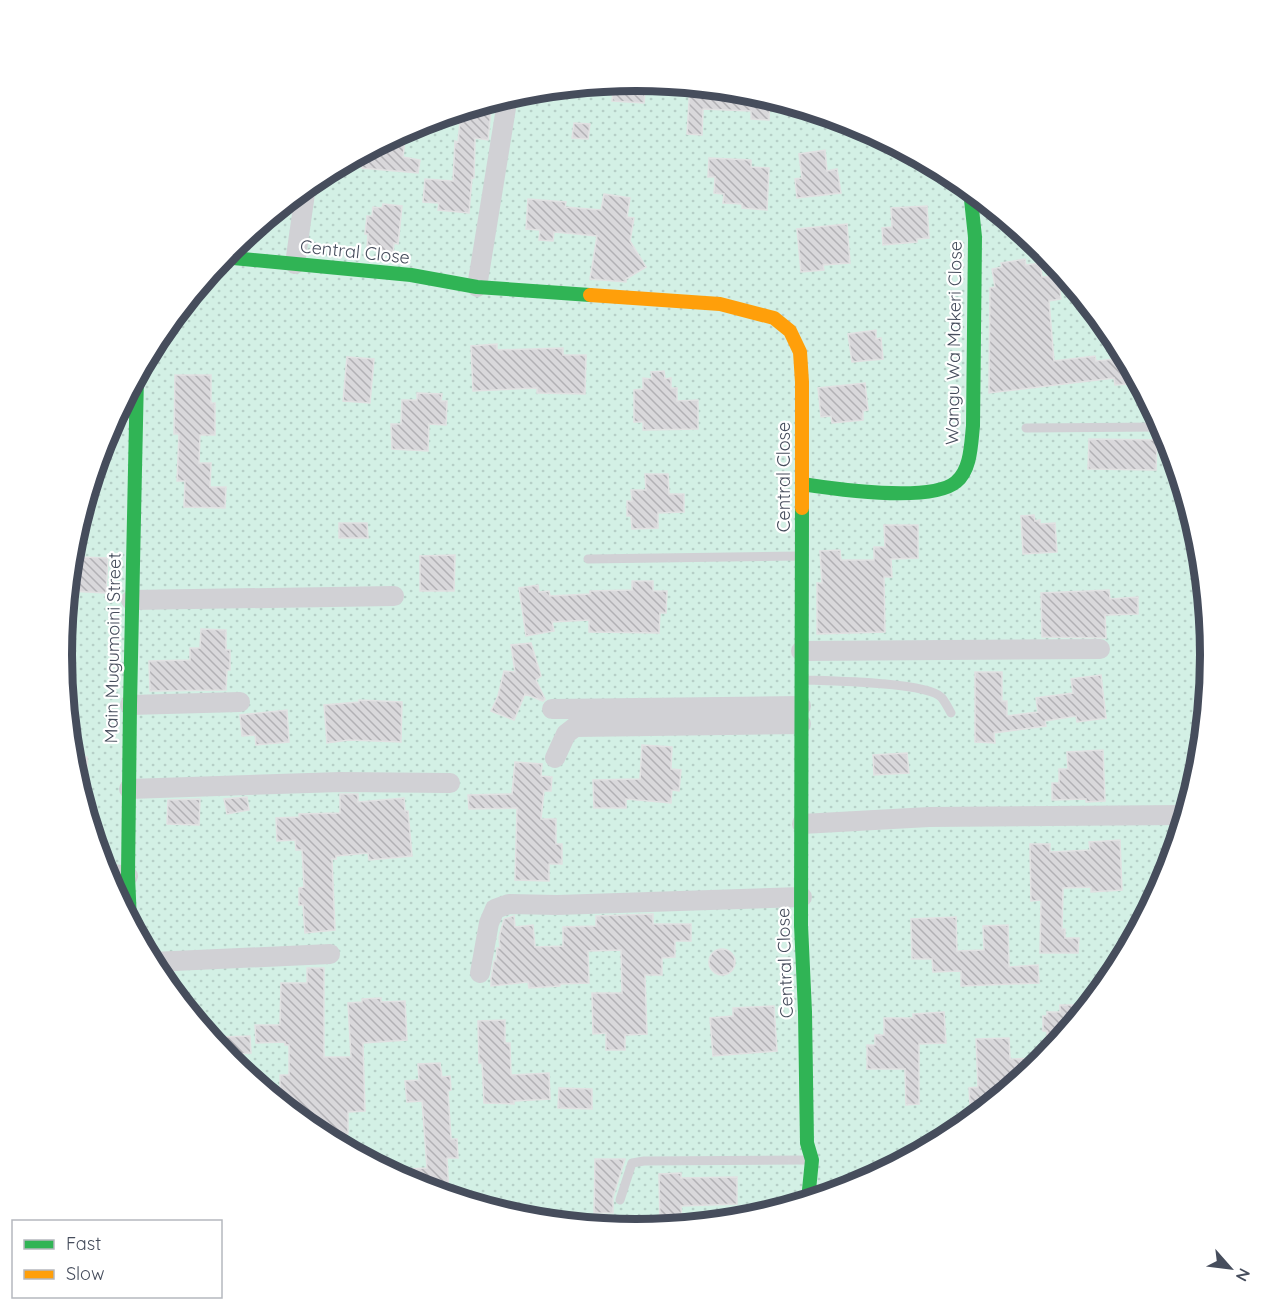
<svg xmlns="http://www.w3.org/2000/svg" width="1272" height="1310" font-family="Quicksand,sans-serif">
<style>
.park{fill:url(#park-dots)}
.building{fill:url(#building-back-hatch);stroke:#e1e1e2;stroke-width:1.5}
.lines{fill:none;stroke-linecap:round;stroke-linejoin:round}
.lane{stroke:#d1d1d5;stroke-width:9}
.street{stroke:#d1d1d5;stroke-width:20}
.fast{stroke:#30b455;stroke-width:14}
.slow{stroke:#ff9f0a;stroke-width:14}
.labels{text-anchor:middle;stroke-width:4.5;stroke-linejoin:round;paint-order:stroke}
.street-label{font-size:18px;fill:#464d5c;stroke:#fff}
.rim{fill:none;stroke:#464d5c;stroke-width:8}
</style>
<defs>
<pattern id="park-dots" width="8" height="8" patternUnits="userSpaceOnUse" patternTransform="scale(1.5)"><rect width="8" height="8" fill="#d3f0e5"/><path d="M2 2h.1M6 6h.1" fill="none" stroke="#b6cfc7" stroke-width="1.8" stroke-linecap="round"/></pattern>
<pattern id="building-back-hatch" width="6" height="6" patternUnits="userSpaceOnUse" patternTransform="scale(1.5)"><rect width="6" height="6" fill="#d9d8db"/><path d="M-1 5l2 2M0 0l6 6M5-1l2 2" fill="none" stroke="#b2b1b5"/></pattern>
</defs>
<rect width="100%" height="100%" fill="#f0efef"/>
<path class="park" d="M62 655a572 572 0 1 1 1144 0a572 572 0 1 1-1144 0Z"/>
<path class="building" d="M636 81H646L644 103 612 101 614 83Z
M690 86 748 92 770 98 769 120 751 119V111L703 109 702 135 687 134Z
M492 101 488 140 475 138 474 178H472L469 213 438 210 439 203 423 202 425 179 453 181 455 141 458 142 461 111Z
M574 123 590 124 588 139 572 138Z
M406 130 403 157 420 160 418 173 362 168 363 152Z
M825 150 827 171 837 169 841 193 797 198 795 179 802 178 799 154Z
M709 158 751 160V167L769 168 767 210 742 208V204L723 203 724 194 714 193 715 177H708Z
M604 194 630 198 627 217 634 218 630 241 646 267 626 279V282L590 279 597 236 554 232 553 241 539 240 540 230 526 229 528 199 566 202 565 207 601 210Z
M383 204 402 206 398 244 394 243 393 254 379 252 380 248 367 247 368 234H365L367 216H372L373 207 382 208Z
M927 206 929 238 917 239V242L883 245 882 228 892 227 891 208Z
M847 224 850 263 823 265 824 270 801 272 797 229Z
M1025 259 1026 265 1040 263 1042 277 1058 276 1061 299 1049 301 1054 361 1095 356 1096 361 1126 358 1139 383 1115 385 1114 378 989 393 990 288 995 287 992 269 1002 267 1001 263Z
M876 330V339L881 338 883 359 852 362 848 334Z
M497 344V350L563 348V355H586L585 394 537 393V388L473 391 471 346Z
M347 357 374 359 370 403 343 401Z
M664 371 665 379 671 378V388H677V401L698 400V429L643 430V422H634V390L643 389V378L652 379 651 372Z
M175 375H211V403H215V435H200L199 463H211L210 487H226L225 508 184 507 185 481H177L179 434H174Z
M865 383 868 410 863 411V420L832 423 831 416 821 417 818 388Z
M417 393 442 394 441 401H447L446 425 429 424 428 451 392 449 391 424H401L402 400H417Z
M1089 439 1157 440 1156 470 1088 469Z
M645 474H668L669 494H684V512L658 513V528L632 529 631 516H627V501H632L631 490H646Z
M1034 515 1035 521 1040 520V524L1055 523 1057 552 1023 554 1021 516Z
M339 523H367L368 538H339Z
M884 525H918V558L891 559 892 577H884L885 632 817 634V583H822L820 551 840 550 841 560H874V547H885Z
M455 555 454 591H420V556Z
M78 557 108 558 106 593 69 591 70 570H77Z
M632 581H653V591H667L666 613H660L659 633 589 632V620L552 622 554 631 526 636 519 588 538 585 539 592 549 591 550 596 590 594V591L632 590Z
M1109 590 1110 599 1138 597V614L1105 615 1106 638 1042 637 1041 593Z
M201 629 226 630V650H230V670H227L226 690 150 691 149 661 190 660V648H200Z
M531 643 541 676 536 680 545 699 543 701 525 694 514 720 491 711 498 696 504 671 515 672 511 645Z
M975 672H1002V701H1007V716L1038 712 1036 698 1073 693 1071 679 1101 675 1106 718 1077 722 1076 716 1045 721 1046 726 994 733 995 743 975 742Z
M359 700 402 702 401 742 349 740 327 743 324 705 359 702Z
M287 710 289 742 256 745 255 735 242 736 240 715Z
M642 745 672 747 671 769 681 770 679 791 672 790 671 803 626 799V808H594L593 780 640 779Z
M1103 750 1105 801 1086 802V799L1052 800V783H1059V769H1068L1067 752Z
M907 753 909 773 874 775 873 755Z
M71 757H87V804H84L72 767Z
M515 762 542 764 541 776 552 777 551 791H544L541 819H556V844H562V864H549V881L515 880 517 808 469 809 468 795 512 794Z
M340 794H358V802L404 798 405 811H408L412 856 369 860 368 853 336 856V859H332L335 930 305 933 303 905H299V888L304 887 302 850H296L295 840 277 841 276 818 299 817V814L340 813Z
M247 797 249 810 227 814 224 799Z
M200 799 199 825 167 824 168 800Z
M1120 840 1122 890 1091 892V887L1063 888 1062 929H1065V938H1079L1078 953H1040L1041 900 1031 901 1030 844H1050V852L1090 850 1089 842Z
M653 914V924H691V941H675V957L662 958V975H645L647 1034 625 1035V1050H606V1033L593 1034 592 993H622L621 950 588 951 589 983 560 984V986L529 988 528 982 491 986V978L494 961H496L497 948H500L499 937 504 919 514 916 515 927 533 925 535 947 563 946V927L596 926V916Z
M956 917 957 951 984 950 983 926 1008 925 1009 967 1038 965 1039 983 961 986V971L933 972 932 959H912L911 919Z
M709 962a13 13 0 1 1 26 0a13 13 0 1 1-26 0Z
M307 968H324V1057H351L348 1003 362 1002V999L381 998V1002L405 1001 407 1040 363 1043 365 1111 348 1112V1134L322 1135 280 1103V1075H289V1045H285V1042L256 1043 255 1025H280L281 983H307Z
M1060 1005H1088L1047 1055V1031H1043V1016H1047V1012H1060Z
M774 1006 777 1051 713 1056 710 1018 733 1016V1008Z
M944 1012 946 1043 919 1044V1104L906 1105 905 1069H867V1045H875V1035H884V1018H913V1014Z
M505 1020V1043H510L511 1075 549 1073 550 1099 514 1101V1104L484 1103 482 1063H479L478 1021Z
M250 1036 251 1053 224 1055V1037Z
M1009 1038 1010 1059 1045 1058 971 1120 969 1088 978 1087 976 1039Z
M440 1063 442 1077 450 1076 451 1090 448 1091 451 1139H457L458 1158H447L449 1196 409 1182V1169L427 1168 422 1101 407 1102 405 1081 419 1080 418 1064Z
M559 1088 592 1089V1109L558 1108Z
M595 1159H625L613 1197V1213H594Z
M681 1173V1178L737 1177V1204L681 1206 682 1224H660L659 1174Z"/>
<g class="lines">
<path class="lane" d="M1026 428 1162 427
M588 559 800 556
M803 680C829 681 925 682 941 697 945 701 948 708 951 713
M620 1200 632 1163 644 1161 809 1160"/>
<path class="street" d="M295 264 306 186
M477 287 506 108
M131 600 394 596
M801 651 1100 649
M130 705 240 702
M552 709 801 706
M555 758 566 734 575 727 801 724
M129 789 340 782 450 783
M802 824 929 817 1185 815
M105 873 128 876
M152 962 330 954
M480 973 489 923 495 909 509 904 557 905 802 897"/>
<path class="fast" d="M223 257 411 275 477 287 590 295
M802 484C834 489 931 503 956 482 971 470 971 444 973 426L975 237 970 190
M802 508 801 925 805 1012 807 1143 812 1160 808 1200
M130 921 128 876 130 705 137 376"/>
<path class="slow" d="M590 295 720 304 774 318 790 331 800 352 802 382V508"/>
</g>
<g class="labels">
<g class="street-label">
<text transform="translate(355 252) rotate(6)" y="6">Central Close</text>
<text transform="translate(954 343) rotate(-89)" y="6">Wangu Wa Makeri Close</text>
<text transform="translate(784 477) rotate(-90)" y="6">Central Close</text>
<text transform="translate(113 648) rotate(-89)" y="6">Main Mugumoini Street</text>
<text transform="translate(785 963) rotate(-92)" y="6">Central Close</text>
</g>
</g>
<path d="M0 0H1272V1310H0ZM72 655a564 564 0 1 1 1128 0a564 564 0 1 1-1128 0Z" fill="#fff" fill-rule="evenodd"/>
<path class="rim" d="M72 655a564 564 0 1 1 1128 0a564 564 0 1 1-1128 0Z"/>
<rect x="12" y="1220" width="210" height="78" fill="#ffffff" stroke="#b5b8be" stroke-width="1.5"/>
<rect x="24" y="1240" width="30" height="9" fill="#30b455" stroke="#b5b8be" stroke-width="1.5"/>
<text x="66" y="1250" font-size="18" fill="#464d5c">Fast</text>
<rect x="24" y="1270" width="30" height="9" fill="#ff9f0a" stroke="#b5b8be" stroke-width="1.5"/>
<text x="66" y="1280" font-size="18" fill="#464d5c">Slow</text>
<g transform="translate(1230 1268) rotate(118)" stroke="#ffffff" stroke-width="4.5" paint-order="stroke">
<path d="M0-4.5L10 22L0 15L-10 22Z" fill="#464d5c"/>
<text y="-9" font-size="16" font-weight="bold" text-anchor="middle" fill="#464d5c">N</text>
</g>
</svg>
